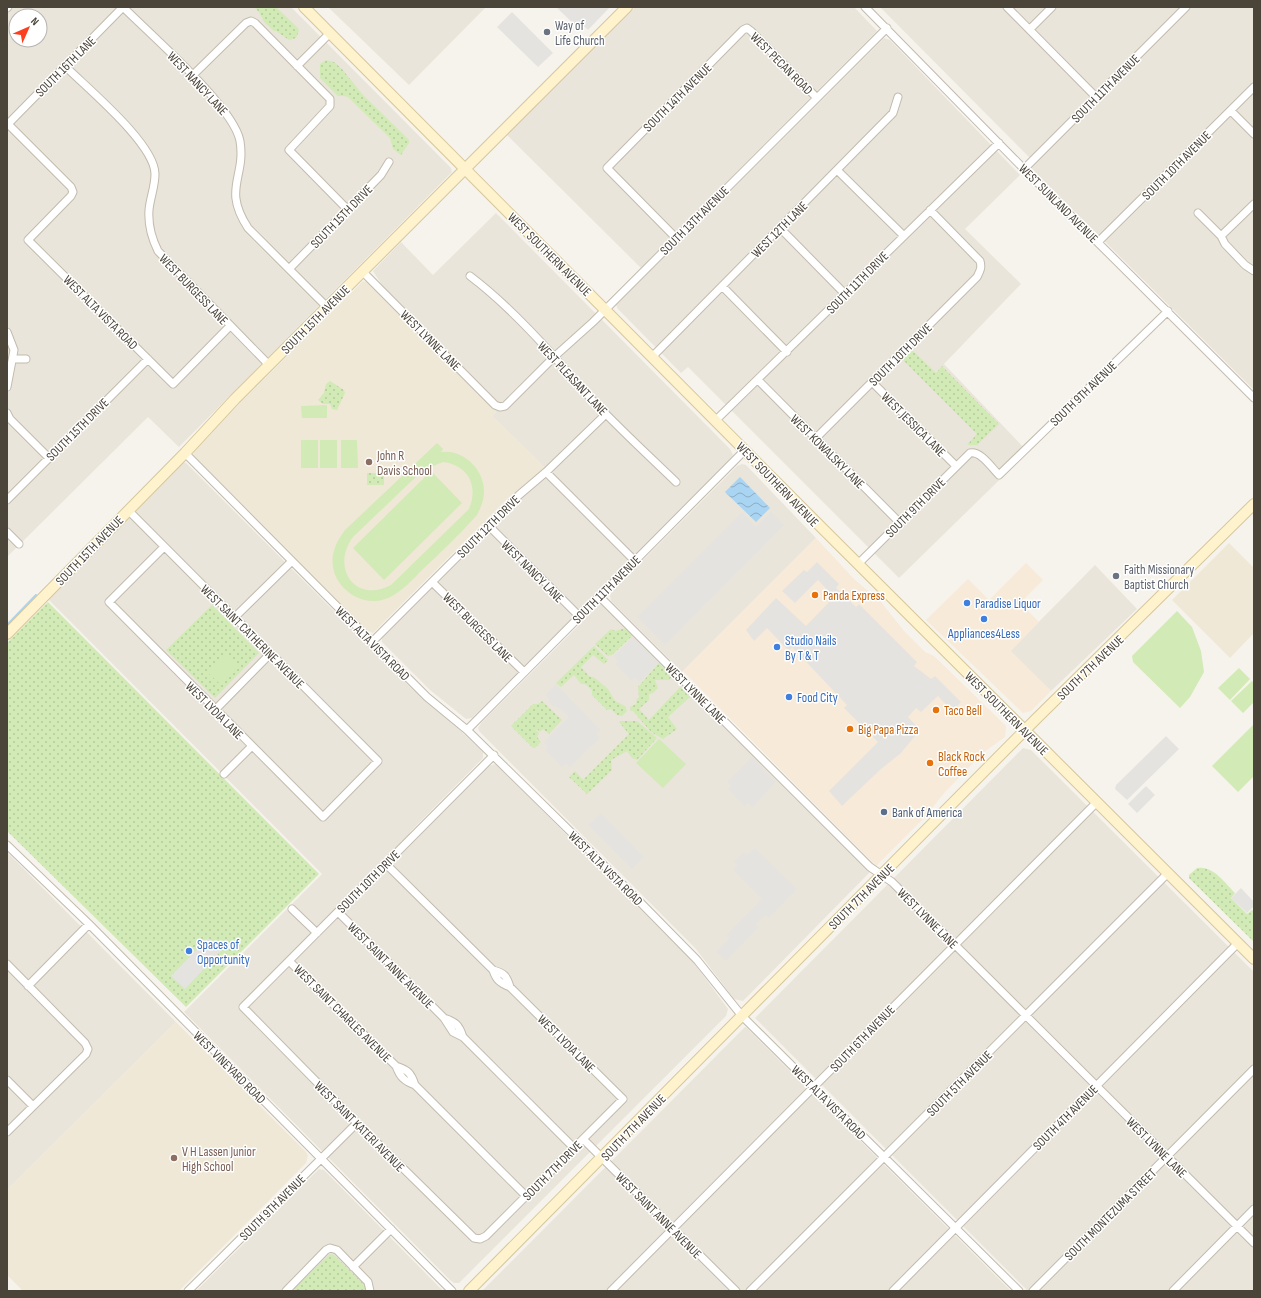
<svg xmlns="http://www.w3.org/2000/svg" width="1261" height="1298" font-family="'Sofia Sans Condensed',sans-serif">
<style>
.residential{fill:#eae5da;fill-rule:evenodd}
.commercial{fill:#f7ead8}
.education{fill:#efe8d6}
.green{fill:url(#green-dots)}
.pitch{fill:#d2eab5;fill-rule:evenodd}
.parking{fill:#e5e3e0}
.water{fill:url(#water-waves)}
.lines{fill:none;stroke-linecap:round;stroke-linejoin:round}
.stream{stroke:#a9d4f2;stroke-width:2}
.street-casing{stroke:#c2bbae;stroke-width:9}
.secondary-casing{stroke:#d6c79b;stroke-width:12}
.street{stroke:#fff;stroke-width:7}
.secondary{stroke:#fff3cd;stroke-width:10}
.worship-dot{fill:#6b7280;stroke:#fff;stroke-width:1.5}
.education-dot{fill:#8d6e63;stroke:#fff;stroke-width:1.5}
.food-dot{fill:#e8710a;stroke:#fff;stroke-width:1.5}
.shop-dot{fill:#3f7fe0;stroke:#fff;stroke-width:1.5}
.service-dot{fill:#5c6f8a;stroke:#fff;stroke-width:1.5}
.labels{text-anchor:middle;stroke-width:3;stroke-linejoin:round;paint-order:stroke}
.worship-label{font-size:13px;fill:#5b616d;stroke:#fff;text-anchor:start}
.street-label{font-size:13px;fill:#4b4439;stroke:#fff}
.education-label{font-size:13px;fill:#785e54;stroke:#fff;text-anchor:start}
.food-label{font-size:13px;fill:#c56008;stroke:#fff;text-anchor:start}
.shop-label{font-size:13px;fill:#366cbe;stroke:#fff;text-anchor:start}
.service-label{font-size:13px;fill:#4e5e75;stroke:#fff;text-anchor:start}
</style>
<defs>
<pattern id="green-dots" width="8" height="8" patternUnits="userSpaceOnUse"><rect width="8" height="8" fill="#d2eab5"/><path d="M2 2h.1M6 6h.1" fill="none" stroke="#b6ca9c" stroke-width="1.8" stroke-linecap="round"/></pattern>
<pattern id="water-waves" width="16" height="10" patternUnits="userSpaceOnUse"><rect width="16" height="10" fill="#a9d4f2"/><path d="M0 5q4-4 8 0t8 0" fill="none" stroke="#8caec5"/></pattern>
</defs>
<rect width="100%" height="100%" fill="#f6f3ec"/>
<path class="residential" d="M7 7H291L451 168 452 172 179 447 148 417 7 557ZM16 16H40V40H16Z
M328 7H486L409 85Z
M635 7H854L877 31 641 268 507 135Z
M880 7H1254V390L1030 167 1035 163Z
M884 38 890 40 1020 175 965 229 1021 284 944 364 1028 452 899 578 688 367 681 373 618 309 616 305Z
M496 213 730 449 733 455 730 461 472 718 466 719 430 690 382 642V637L527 492 550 473 492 416 497 410V401L382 285 373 271 401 242 433 275Z
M182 462 186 463 411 688 445 716 483 752V758L410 832 416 839 488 766 496 764 694 963 728 1009 726 1016 459 1283H454L450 1280 184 1012 322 874 46 597Z
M742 464 746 465 816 538 682 672 611 601 610 596 611 592 737 466Z
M1095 565 1137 609 1051 691 1010 651Z
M601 603 870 872 743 1001 734 999 696 949 479 731 478 728 482 722Z
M1023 748 1031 750 1254 972V1291H1028L755 1018Z
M7 852 176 1022 7 1190Z
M745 1027 747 1028 1011 1291H482Z
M319 1169 324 1170 443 1291H196Z"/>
<path class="commercial" d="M816 538 854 579 881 602 904 631 925 652 934 656 1006 726 1005 737 984 752 945 792 924 818 876 866 683 671Z
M1026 563 1043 580 1020 603 1039 622 1011 651 1051 691 1031 711 1023 713 926 620 968 579 989 600Z"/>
<path class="education" d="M363 281 367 282 377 291 497 410 492 416 545 468 507 499 373 633 367 630 194 456 193 451 194 448Z
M1229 543 1254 568V633L1230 658 1172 600Z
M176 1022 306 1152 308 1156 306 1163 179 1291H23L7 1275V1190Z"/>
<path class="green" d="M254 7H276L298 28 299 31 296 38 289 40 276 31H274L264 22 259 12Z
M326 60 334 62 342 69 363 95 409 140V143L401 155 393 149 390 138 348 97 344 96H338L320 78V64Z
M912 350 936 373 942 366 999 424 977 445H967L977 434 903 360Z
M330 381 344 390 345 393 337 410 332 409 330 404H323L318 400 324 393 326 384Z
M367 473H384V485H367Z
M48 602 319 874 186 1007 7 831V643Z
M212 605 259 653 215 698 166 650Z
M626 628 632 636 612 655 608 656 595 644 611 629 615 631Z
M594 646 608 660 604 664 593 655 581 667 589 676 595 678 608 689 615 701 625 706 627 711 622 716 617 715 611 709 607 710 592 695V690L585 684H581L574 675 561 687 556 683Z
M659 663 672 676 669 680H655L658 688 653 693 649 694V700L639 709 649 720 680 687 690 697 668 717 677 729 663 739 651 732 633 711H631L630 707 636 704 637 699 639 697 638 687Z
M542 701 562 720 549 734 543 729 540 732 537 729 536 730 539 733 537 737 541 742 535 748H533L511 726 533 704H538Z
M620 721H637L657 738 637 760 632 758 627 751 611 760 612 770 587 794 569 777 575 771 583 780 629 734 619 722Z
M1197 868C1213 865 1225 883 1235 893L1231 898 1247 914 1252 910 1254 911V942L1189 878V875Z
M330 1254 334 1255 365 1285 366 1291H297L293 1288Z"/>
<path class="pitch" d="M327 405V418H302L301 406Z
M301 440H318V468H301Z
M320 440H337V468H320Z
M341 440H357L358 468H341Z
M437 443 443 449 441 452C463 449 484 469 484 491 484 500 481 507 477 515 460 534 442 551 423 569 413 579 402 592 388 598 361 610 328 585 333 555 335 545 339 538 345 530ZM443 462C468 465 479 486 469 509L391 585C356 604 330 568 353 537L423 470Z
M431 471 462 503 384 580 353 548Z
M1177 611 1192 627 1201 651 1204 672 1190 697 1180 708 1133 662 1132 656Z
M226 653 237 665 219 683 207 672Z
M1239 668 1250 679 1230 700 1218 688Z
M1252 681 1254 683V702L1243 713 1231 701Z
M1254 724V776L1238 792 1212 766Z
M659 739 686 764 663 788 636 763Z"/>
<path class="parking" d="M556 7H610L588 30 582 24 578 28Z
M512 12 553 53 538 67 497 27Z
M771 511 784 525 665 645 637 617 742 512 756 527Z
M817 562 839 584 836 588 856 607 859 604 917 662 914 666 931 679 935 676 961 702 952 711 938 696 921 712 916 708 908 717 920 730 901 753 881 769 842 806 829 791 878 742 844 708 847 705 792 647 789 651 767 628 754 641 746 630 776 598 806 626 834 597 818 580 795 603 782 591 804 570 807 572Z
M633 637 659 663 640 682 635 678 632 681 615 664 618 661 614 656Z
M556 684 601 730 597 734 600 738 570 767 566 764 562 767 545 750 548 747 544 742 569 717 559 708 551 705 546 694Z
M1166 736 1179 749 1127 800 1115 789 1116 785Z
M752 757 776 782 752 808 748 803 744 806 728 789 731 786 727 782Z
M1146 786 1155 795 1137 813 1128 804Z
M601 813 644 857 632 869 588 825Z
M755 848 797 889 769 918 766 915 756 924 759 927 726 961 716 952 729 939 726 935 762 899 733 870 737 865 734 861 744 852 747 855Z
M1241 888 1254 902V906L1247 913 1231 898Z
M208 938 221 951 185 989 171 976Z"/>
<path class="water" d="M740 477 770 508 756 522 725 492Z"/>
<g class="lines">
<path class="stream" d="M7 625 36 595"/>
<g class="street-casing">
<path id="street" d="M123 7C150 34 234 107 240 141 246 178 222 188 248 228L327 307
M865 7 1024 169 1254 398
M1007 7 1096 97
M7 8 8 7
M1030 29 1052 7
M65 66C87 88 155 144 155 174 155 187 150 198 149 210 148 224 152 239 158 251L269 365
M297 66 330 33
M192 76 246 23 251 21 255 23 330 99V106L289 150 347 209
M1231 111 1254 134
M8 124 71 187 73 192 71 196 28 240 173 384 230 326
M7 125 123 7
M1024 169 1186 7
M837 170 904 236
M1198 213 1221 236 1225 244 1245 265 1254 271
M780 228 845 294
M1221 236 1254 204
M676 238 607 168 743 30 747 28 751 31 817 98
M1098 242 1254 87
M290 268 381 175 389 162
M362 271 495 405 500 407 505 406 554 357 593 322 887 28
M470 276C511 307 550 351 583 390 612 422 645 452 676 482
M722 286 787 352
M7 332 14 350 7 387
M653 356 893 113 898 97
M13 359H26
M758 380 899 522
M872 382 956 466
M7 413 10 419 49 458
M716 420 999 143
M816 438 977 277C980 271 982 268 980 261L930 210
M185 453 409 679 427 697 467 730 579 840 697 960 742 1016 1019 1291
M546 472 634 560
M7 500 148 359
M128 510 378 761 323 817 109 602 164 547
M488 525 579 616
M7 532 19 544
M858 564 970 453C981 451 991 467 999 475L1168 311
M432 582 524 672
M599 596 870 867 892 882 1254 1243
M235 617 292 561
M372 642 519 495 546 472 606 414
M215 710 270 654
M467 730 745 450
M224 774 252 746
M7 845 89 924 452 1291
M386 864 493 970C496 980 500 983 510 987L623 1099 486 1236 480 1239 474 1238 357 1123 243 1007 494 755
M292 909 317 933
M338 912 444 1018 453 1032 463 1037 574 1148
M289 961 396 1066C400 1077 404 1081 415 1085L526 1196
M7 964 85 1043 88 1049 86 1054 7 1132
M493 970C504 973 507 976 510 987
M28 986 89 924
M444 1018C456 1022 459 1025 463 1037
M396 1066C408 1070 411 1073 415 1085
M7 1080 33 1106
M583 1139 736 1291
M353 1267 391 1229
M188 1291 357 1123
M286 1291 326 1250 330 1248 337 1250 368 1282 370 1291
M611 1291 1097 802
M750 1291 1168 873
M893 1291 1238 943
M1033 1291 1254 1069
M1173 1291 1254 1209"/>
</g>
<g class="secondary-casing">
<path id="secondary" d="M304 7 822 528 1254 959
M7 634 185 453 235 399 627 7
M469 1291 1035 720 1254 504"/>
</g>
<use href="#street" class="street"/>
<use href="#secondary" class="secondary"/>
</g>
<g class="worship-dot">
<circle cx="547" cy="32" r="4"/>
<circle cx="1116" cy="576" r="4"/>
</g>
<g class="education-dot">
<circle cx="369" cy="462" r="4"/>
<circle cx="174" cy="1158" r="4"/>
</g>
<g class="food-dot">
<circle cx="815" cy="595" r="4"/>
<circle cx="936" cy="710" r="4"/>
<circle cx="850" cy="729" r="4"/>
<circle cx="930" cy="763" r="4"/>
</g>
<g class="shop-dot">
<circle cx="967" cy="603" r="4"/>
<circle cx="984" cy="619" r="4"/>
<circle cx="777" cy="647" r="4"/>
<circle cx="789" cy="697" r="4"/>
<circle cx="189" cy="951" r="4"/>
</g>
<circle class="service-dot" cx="884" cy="812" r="4"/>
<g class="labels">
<g class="worship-label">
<text x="555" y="30">Way of<tspan x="555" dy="15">Life Church</tspan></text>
<text x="1124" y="574">Faith Missionary<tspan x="1124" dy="15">Baptist Church</tspan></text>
</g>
<g class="street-label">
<text transform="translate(782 63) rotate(45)" y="5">WEST PECAN ROAD</text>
<text transform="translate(65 66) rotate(-45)" y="5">SOUTH 16TH LANE</text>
<text transform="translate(198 83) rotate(47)" y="5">WEST NANCY LANE</text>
<text transform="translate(1105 88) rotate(-45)" y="5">SOUTH 11TH AVENUE</text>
<text transform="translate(677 97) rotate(-45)" y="5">SOUTH 14TH AVENUE</text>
<text transform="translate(1176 165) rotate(-45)" y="5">SOUTH 10TH AVENUE</text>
<text transform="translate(1059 203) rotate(45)" y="5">WEST SUNLAND AVENUE</text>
<text transform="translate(341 216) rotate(-46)" y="5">SOUTH 15TH DRIVE</text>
<text transform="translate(694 220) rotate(-45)" y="5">SOUTH 13TH AVENUE</text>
<text transform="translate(779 229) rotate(-45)" y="5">WEST 12TH LANE</text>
<text transform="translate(550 254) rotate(45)" y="5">WEST SOUTHERN AVENUE</text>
<text transform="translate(857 282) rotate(-45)" y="5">SOUTH 11TH DRIVE</text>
<text transform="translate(194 289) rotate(46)" y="5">WEST BURGESS LANE</text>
<text transform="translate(101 312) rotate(45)" y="5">WEST ALTA VISTA ROAD</text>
<text transform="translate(315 319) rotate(-45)" y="5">SOUTH 15TH AVENUE</text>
<text transform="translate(431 340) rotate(45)" y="5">WEST LYNNE LANE</text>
<text transform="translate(900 354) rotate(-45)" y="5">SOUTH 10TH DRIVE</text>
<text transform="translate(573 378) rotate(47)" y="5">WEST PLEASANT LANE</text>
<text transform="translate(1083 393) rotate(-44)" y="5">SOUTH 9TH AVENUE</text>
<text transform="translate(914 424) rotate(45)" y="5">WEST JESSICA LANE</text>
<text transform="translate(77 429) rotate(-45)" y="5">SOUTH 15TH DRIVE</text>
<text transform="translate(828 451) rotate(45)" y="5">WEST KOWALSKY LANE</text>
<text transform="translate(778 484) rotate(46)" y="5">WEST SOUTHERN AVENUE</text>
<text transform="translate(915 507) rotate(-45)" y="5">SOUTH 9TH DRIVE</text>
<text transform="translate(488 526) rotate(-45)" y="5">SOUTH 12TH DRIVE</text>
<text transform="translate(89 550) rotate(-46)" y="5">SOUTH 15TH AVENUE</text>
<text transform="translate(533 571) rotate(45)" y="5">WEST NANCY LANE</text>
<text transform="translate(606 589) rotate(-45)" y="5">SOUTH 11TH AVENUE</text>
<text transform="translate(478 627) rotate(45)" y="5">WEST BURGESS LANE</text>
<text transform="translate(253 636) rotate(45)" y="5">WEST SAINT CATHERINE AVENUE</text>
<text transform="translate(373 643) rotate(45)" y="5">WEST ALTA VISTA ROAD</text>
<text transform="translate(1090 667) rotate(-44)" y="5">SOUTH 7TH AVENUE</text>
<text transform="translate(696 693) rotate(45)" y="5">WEST LYNNE LANE</text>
<text transform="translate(215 710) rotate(45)" y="5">WEST LYDIA LANE</text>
<text transform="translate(1007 713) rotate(45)" y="5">WEST SOUTHERN AVENUE</text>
<text transform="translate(606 868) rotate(45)" y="5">WEST ALTA VISTA ROAD</text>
<text transform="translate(368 881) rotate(-45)" y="5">SOUTH 10TH DRIVE</text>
<text transform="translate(861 896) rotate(-45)" y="5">SOUTH 7TH AVENUE</text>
<text transform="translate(928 918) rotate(45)" y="5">WEST LYNNE LANE</text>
<text transform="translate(391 965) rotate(45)" y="5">WEST SAINT ANNE AVENUE</text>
<text transform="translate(343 1013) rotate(45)" y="5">WEST SAINT CHARLES AVENUE</text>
<text transform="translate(862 1038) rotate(-46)" y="5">SOUTH 6TH AVENUE</text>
<text transform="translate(567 1043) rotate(45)" y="5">WEST LYDIA LANE</text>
<text transform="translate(230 1067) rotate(45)" y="5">WEST VINEYARD ROAD</text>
<text transform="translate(959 1083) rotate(-45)" y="5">SOUTH 5TH AVENUE</text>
<text transform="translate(829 1102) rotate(45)" y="5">WEST ALTA VISTA ROAD</text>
<text transform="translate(1065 1117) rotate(-45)" y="5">SOUTH 4TH AVENUE</text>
<text transform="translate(360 1126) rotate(45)" y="5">WEST SAINT KATERI AVENUE</text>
<text transform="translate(633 1127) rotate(-46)" y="5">SOUTH 7TH AVENUE</text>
<text transform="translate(1157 1147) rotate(45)" y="5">WEST LYNNE LANE</text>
<text transform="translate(552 1170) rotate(-45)" y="5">SOUTH 7TH DRIVE</text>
<text transform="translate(272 1207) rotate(-45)" y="5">SOUTH 9TH AVENUE</text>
<text transform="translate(1110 1214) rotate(-45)" y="5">SOUTH MONTEZUMA STREET</text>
<text transform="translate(659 1215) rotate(45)" y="5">WEST SAINT ANNE AVENUE</text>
</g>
<g class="education-label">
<text x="377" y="460">John R<tspan x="377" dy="15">Davis School</tspan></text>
<text x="182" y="1156">V H Lassen Junior<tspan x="182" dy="15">High School</tspan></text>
</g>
<g class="food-label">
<text x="823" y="600">Panda Express</text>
<text x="944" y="715">Taco Bell</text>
<text x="858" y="734">Big Papa Pizza</text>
<text x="938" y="761">Black Rock<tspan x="938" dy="15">Coffee</tspan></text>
</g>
<g class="shop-label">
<text x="975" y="608">Paradise Liquor</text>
<text x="984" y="638" text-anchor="middle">Appliances4Less</text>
<text x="785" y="645">Studio Nails<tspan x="785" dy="15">By T &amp; T</tspan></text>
<text x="797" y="702">Food City</text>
<text x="197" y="949">Spaces of<tspan x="197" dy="15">Opportunity</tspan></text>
</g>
<g class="service-label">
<text x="892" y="817">Bank of America</text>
</g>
</g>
<rect width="1261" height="1298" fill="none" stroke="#4b4439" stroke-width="16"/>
<g transform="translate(28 28) rotate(45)"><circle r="19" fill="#ffffff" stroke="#b7b4b0"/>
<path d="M0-3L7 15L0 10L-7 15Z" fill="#fc3f1d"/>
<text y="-6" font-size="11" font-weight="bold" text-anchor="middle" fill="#4b4439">N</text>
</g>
</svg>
